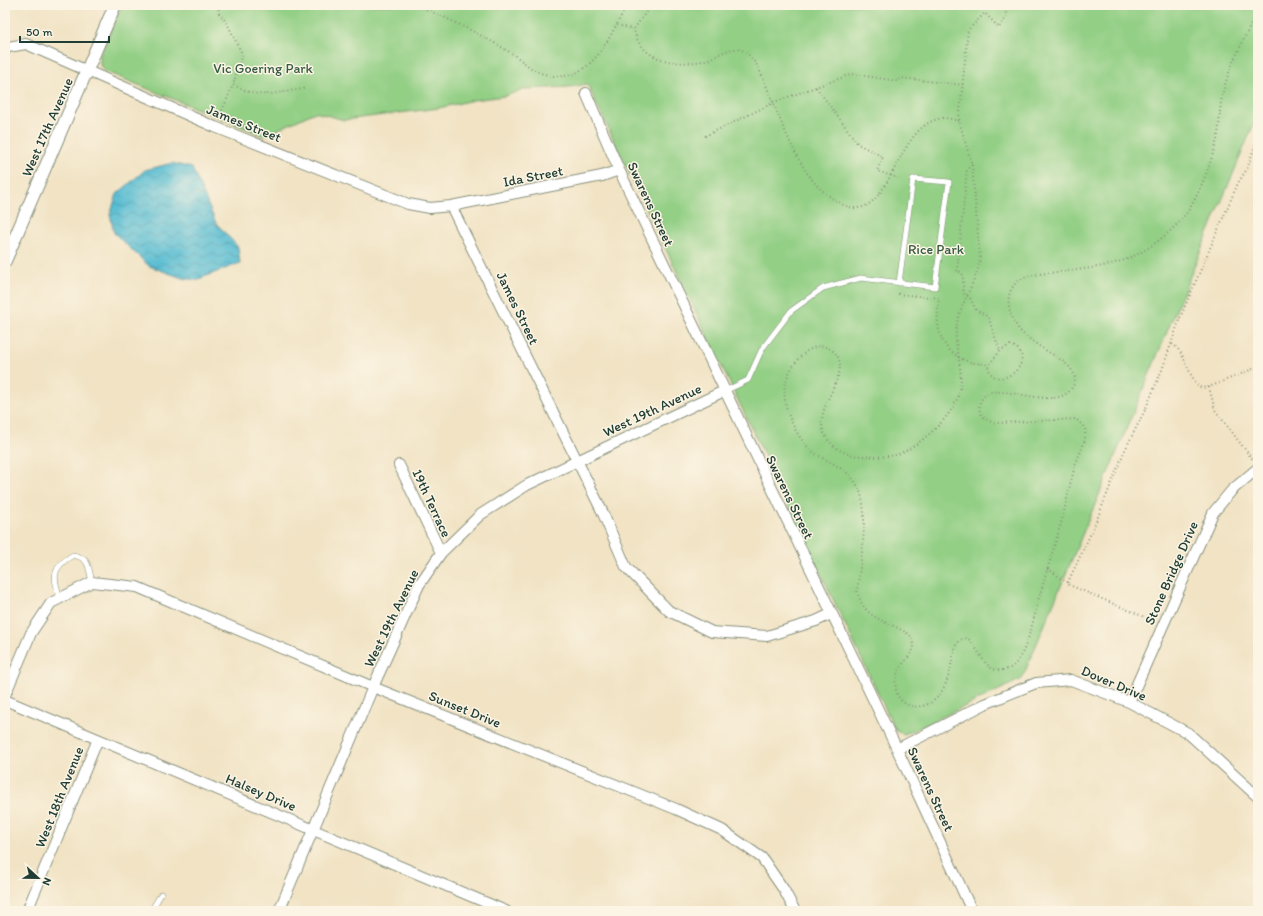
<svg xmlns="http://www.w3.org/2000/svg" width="1263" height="916" font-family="Itim,sans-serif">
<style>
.park{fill:#93cf85;stroke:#59865c}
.water{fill:url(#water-waves);stroke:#3a7c83}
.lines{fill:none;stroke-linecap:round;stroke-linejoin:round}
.service-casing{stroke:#88907c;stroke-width:6}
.minor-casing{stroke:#88907c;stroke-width:12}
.tertiary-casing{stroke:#88907c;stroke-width:14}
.path{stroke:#88907c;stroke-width:2;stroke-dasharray:1 3;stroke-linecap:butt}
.service{stroke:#fff;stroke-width:5}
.minor{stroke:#fff;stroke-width:10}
.tertiary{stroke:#fff;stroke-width:12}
.labels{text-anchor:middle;stroke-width:3;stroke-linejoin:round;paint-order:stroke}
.park-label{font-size:14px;fill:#365a44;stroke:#fcf5e5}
.street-label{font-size:14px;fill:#1f3d34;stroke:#fcf5e5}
</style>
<defs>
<pattern id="water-waves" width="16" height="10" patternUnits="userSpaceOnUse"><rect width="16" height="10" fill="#55bcd2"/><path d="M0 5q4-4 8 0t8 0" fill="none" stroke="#469aab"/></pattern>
</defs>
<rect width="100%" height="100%" fill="#fcf5e5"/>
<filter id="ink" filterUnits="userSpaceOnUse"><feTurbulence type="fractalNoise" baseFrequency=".025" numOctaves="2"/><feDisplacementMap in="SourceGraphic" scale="8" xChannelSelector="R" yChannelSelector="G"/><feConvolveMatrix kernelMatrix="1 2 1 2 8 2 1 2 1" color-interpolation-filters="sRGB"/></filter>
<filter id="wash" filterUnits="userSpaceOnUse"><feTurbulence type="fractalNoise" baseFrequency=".012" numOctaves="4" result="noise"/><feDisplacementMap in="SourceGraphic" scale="16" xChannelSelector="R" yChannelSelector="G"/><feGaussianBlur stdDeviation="0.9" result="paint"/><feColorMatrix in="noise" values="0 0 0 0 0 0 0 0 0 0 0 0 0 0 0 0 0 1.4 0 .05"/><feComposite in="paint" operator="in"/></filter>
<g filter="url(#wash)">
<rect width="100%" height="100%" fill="#f1e3c4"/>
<path class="park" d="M122 5H1258V114L1022 679 915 730 904 734 896 731 587 84 570 87 526 89 505 96 473 100 439 108 344 120 315 112 264 136 104 71 100 65V55Z"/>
<path class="water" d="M172 163 192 168 216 223 238 247 240 263 196 280 182 278 149 266 114 233 110 214 117 194 145 170Z"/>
</g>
<g filter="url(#ink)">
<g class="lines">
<g class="service-casing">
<path id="service" d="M725 391 748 380 762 349 791 311 823 288 861 278 935 287 949 182 913 179 899 283
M60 598C53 577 51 568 73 555 90 558 88 567 92 582
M151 911 161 894"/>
</g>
<g class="minor-casing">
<path id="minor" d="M5 50 8 47 26 44 215 127 408 204 430 208 451 206 602 176 619 170
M586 93 619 170 897 749 972 911
M451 206 602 511 626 567 669 611 712 632 767 636 816 621 831 614
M399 465 441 553
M5 695 31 633 51 603 92 582 137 587 373 687 676 809 722 830 762 858 784 890 795 911
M5 700 506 911
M1129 702 1213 513 1232 490 1258 468
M897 749 985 704 1036 683 1071 680 1129 702 1188 733 1258 797
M27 911 98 739
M279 911 373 687 419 585 441 553 480 515 527 485 724 391"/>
</g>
<g class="tertiary-casing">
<path id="tertiary" d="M5 261 115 5"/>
</g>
<path class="path" d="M218 5 219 13 227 23 242 54 233 85
M415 5C448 18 478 33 508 51 520 58 528 68 541 73 590 90 609 37 627 5
M651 5 634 29C639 62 682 68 709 59 719 55 728 48 738 49 747 50 753 60 758 67 774 101 788 147 810 177 819 189 830 198 842 204 891 230 894 121 944 118 949 118 954 120 959 121
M1003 5 1007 16 999 28 985 13 968 30 959 121 972 165 980 259C976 284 959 304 956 329 954 353 967 376 957 399 949 420 916 449 895 455 885 457 874 457 863 456 853 456 842 453 834 446 800 417 850 382 838 357 836 353 832 350 828 348 809 339 788 368 785 385 781 407 797 441 816 454 832 464 851 470 859 489 870 513 860 564 857 591 865 623 890 619 912 637L914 648C909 659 898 666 896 679 891 708 924 716 940 694 950 680 951 661 956 645 974 621 977 669 998 670 1003 670 1009 670 1013 666 1027 654 1034 616 1039 598 1047 571 1055 544 1063 516 1067 500 1070 483 1075 466 1079 453 1087 443 1085 428L1076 419 996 423C979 420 972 404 989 392 1009 390 1029 398 1049 398 1058 398 1066 396 1071 389 1086 370 1054 356 1042 348 1035 343 1028 338 1022 333 1006 314 1000 286 1028 276 1059 270 1092 271 1121 261 1144 254 1170 234 1185 215 1199 197 1211 162 1217 140 1220 126 1219 111 1222 97 1228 67 1245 38 1258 10
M617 25 633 29
M816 87 858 144 883 157 877 171 898 178
M219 118 233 85C240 88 247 92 254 93 266 97 290 90 304 89
M705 136 777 101 852 74 897 81 901 78 963 85
M972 165 967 169 957 272H960L963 275V293L970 298 976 310 988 317 1000 351
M898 294 939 298C935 326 938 352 970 362 976 364 983 363 989 365
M1172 344C1187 353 1187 377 1201 388L1209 387 1258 367
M1010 345C1034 352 1017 382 995 377L990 373 988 366 1001 350Z
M1209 387 1215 410 1253 460
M1047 569C1056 572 1058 579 1068 582
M1154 621 1067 584 1093 529 1124 452 1145 410 1162 370 1180 318 1238 183 1247 169 1258 137"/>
<use href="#service" class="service"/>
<use href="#minor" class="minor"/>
<use href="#tertiary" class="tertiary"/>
</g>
</g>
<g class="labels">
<g class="park-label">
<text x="263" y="73">Vic Goering Park</text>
<text x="936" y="254">Rice Park</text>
</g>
<g class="street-label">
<text transform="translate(244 123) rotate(22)" y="5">James Street</text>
<text transform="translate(47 127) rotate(-66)" y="5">West 17th Avenue</text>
<text transform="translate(533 176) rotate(-11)" y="5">Ida Street</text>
<text transform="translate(651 204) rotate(65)" y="5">Swarens Street</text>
<text transform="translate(518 308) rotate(64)" y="5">James Street</text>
<text transform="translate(652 410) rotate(-25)" y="5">West 19th Avenue</text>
<text transform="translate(790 497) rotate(64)" y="5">Swarens Street</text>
<text transform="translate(432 503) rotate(65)" y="5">19th Terrace</text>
<text transform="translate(1171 573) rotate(-66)" y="5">Stone Bridge Drive</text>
<text transform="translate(391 618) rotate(-64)" y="5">West 19th Avenue</text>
<text transform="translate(1114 683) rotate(23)" y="5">Dover Drive</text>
<text transform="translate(465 709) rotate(22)" y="5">Sunset Drive</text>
<text transform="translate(931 789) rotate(65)" y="5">Swarens Street</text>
<text transform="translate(261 792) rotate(23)" y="5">Halsey Drive</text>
<text transform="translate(59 797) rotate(-68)" y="5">West 18th Avenue</text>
</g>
</g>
<rect width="1263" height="916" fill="none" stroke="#fcf5e5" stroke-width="20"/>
<g transform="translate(38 878) rotate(112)" stroke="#fcf5e5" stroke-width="3" paint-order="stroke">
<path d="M0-3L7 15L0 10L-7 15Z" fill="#1f3d34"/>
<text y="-6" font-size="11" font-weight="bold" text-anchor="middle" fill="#1f3d34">N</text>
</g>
<path d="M20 36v6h89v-6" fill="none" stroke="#1f3d34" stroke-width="2"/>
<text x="26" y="36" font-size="12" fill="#1f3d34" stroke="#fcf5e5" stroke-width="3" paint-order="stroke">50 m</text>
</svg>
